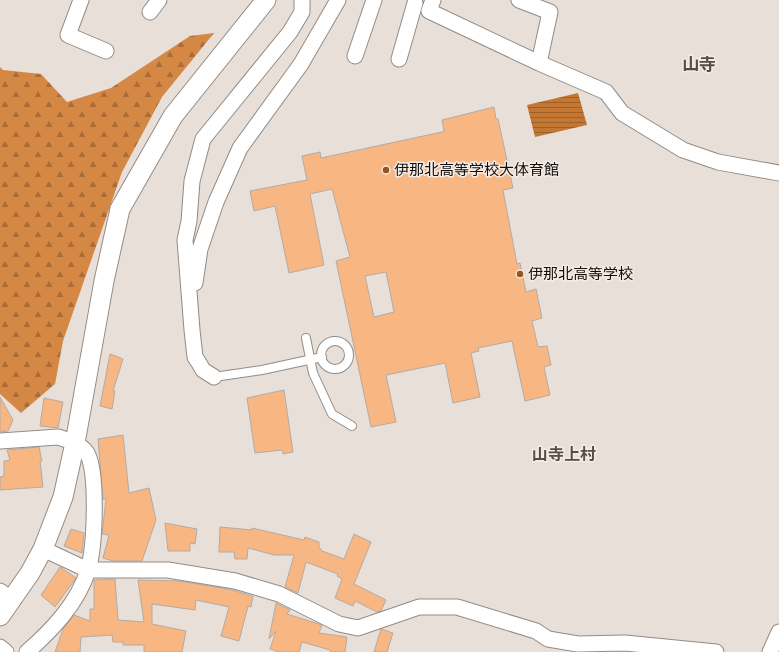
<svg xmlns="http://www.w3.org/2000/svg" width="779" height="652" font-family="'Exo 2','Noto Sans JP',sans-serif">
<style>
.forest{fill:url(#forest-firs)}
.water{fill:url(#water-rules)}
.building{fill:#f7b682;stroke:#b3aba4;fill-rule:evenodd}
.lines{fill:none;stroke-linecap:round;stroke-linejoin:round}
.service-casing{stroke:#938b85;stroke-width:10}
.minor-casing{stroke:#938b85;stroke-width:17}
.tertiary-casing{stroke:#938b85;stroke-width:21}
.service{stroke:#fff;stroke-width:8}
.minor{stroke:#fff;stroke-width:15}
.tertiary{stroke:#fff;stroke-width:19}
.poi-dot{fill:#94561c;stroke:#f6ece6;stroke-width:1.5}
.labels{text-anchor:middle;stroke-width:3;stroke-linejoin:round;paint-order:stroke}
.poi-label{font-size:15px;fill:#120f0c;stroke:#f6ece6;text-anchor:start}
.neighbourhood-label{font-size:16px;font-weight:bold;fill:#554e48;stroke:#f6ece6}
.quarter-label{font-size:17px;font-weight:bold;fill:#554e48;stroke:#f6ece6}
</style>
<defs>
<pattern id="forest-firs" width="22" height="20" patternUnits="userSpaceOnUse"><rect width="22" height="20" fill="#d58744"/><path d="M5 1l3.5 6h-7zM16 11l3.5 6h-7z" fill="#ab6d37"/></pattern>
<pattern id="water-rules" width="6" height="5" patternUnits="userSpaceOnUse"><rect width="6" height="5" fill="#c37732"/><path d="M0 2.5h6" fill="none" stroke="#9d6029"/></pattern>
</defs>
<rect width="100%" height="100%" fill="#e8dfd9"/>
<path class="forest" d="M214 33 162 97 122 172 63 341 55 384 21 413 0 394V67L3 70 41 74 67 102 111 88 190 36Z"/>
<path class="water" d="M578 93 587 125 535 137 527 105Z"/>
<path class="building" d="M494 107 496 119H498L513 188 503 190 517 264 520 263 526 292 536 289 542 318 532 321 538 347 547 346 551 365 544 367 550 395 525 401 512 341 478 348 479 351 471 353 480 397 453 403 445 363 386 375 396 422 371 427 336 261 350 257 332 189 310 194 324 265 289 273 275 206 254 211 250 191 307 180 302 156 320 152 321 158 442 132 444 131 442 120ZM386 272 394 312 374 317 365 276Z
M110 354 123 359 113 391H115L112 409 100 406Z
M284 390 293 452 283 454 282 450 255 453 247 398Z
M0 397 13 420 8 431 0 432Z
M44 398 63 402 58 428 40 426Z
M123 435 129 493 149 488 156 520 142 561H113L103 558 109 535 102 534 106 499H103L98 439Z
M39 447 42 461H40L43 487 0 490V477L4 476V461L10 460 7 450Z
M165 523 197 529 195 544 190 543V551H168Z
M220 527 252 530V528L304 540 305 537 319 542V547L322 551 344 559 354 534 371 542 354 584 386 600 381 611 377 612 355 601 353 606 335 598 342 579 337 576 338 574 306 562 298 593 285 587 294 555H274L248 548 247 559H235L234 552H219Z
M71 529 84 533 82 553 64 546Z
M60 567 76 578 55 607 41 595Z
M115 579 118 620 144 622 138 580 179 581 228 589 253 596 251 607 248 606 239 641 221 636 229 607 196 600 195 610 152 604V624L186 631 182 652H144V645H123V642H113L112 635 81 637 80 652H55L63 629 74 615 90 621V609H94V580Z
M276 603 290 610 287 614 322 625 319 633 347 637 345 652H330V650L302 642 299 652H279L270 649 276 631 269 639Z
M381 629 393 633 387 652H374Z"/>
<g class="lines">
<g class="service-casing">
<path id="service" d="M306 338 313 373 332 414 352 426
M321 355a14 14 0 1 1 28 0a14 14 0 1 1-28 0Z
M214 377 262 370 322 357"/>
</g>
<g class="minor-casing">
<path id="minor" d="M81 0 68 35 106 51
M433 0 429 11 539 63 606 92 622 113 683 150 718 162 779 173
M519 0 550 12 539 63
M150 12 159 0
M355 56 374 0
M399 59 415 3
M195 283 200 249 216 202 240 148 301 64 338 0
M214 377 203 370 199 363 195 357 192 330 185 240 189 221 192 181 203 139 290 32 302 12V0
M0 441 58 437C68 440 81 444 87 453 98 473 95 547 88 570 78 603 52 630 27 652
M43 549 88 570H168L235 581 279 594 339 624 358 628 419 607H457L536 631 548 639 578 644 625 643 716 652
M0 591 12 600
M0 647 6 652
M770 652 779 632"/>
</g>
<g class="tertiary-casing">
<path id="tertiary" d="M0 616 30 573 43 549 63 497 75 443 104 281 120 209 173 116 266 0"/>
</g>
<use href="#service" class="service"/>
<use href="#minor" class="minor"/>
<use href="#tertiary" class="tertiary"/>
</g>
<g class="poi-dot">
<circle cx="386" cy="170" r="4"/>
<circle cx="520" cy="274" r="4"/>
</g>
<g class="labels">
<g class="poi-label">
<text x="394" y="175">伊那北高等学校大体育館</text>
<text x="528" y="279">伊那北高等学校</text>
</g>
<g class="neighbourhood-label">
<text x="564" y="460">山寺上村</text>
</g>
<g class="quarter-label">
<text x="699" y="70">山寺</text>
</g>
</g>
</svg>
